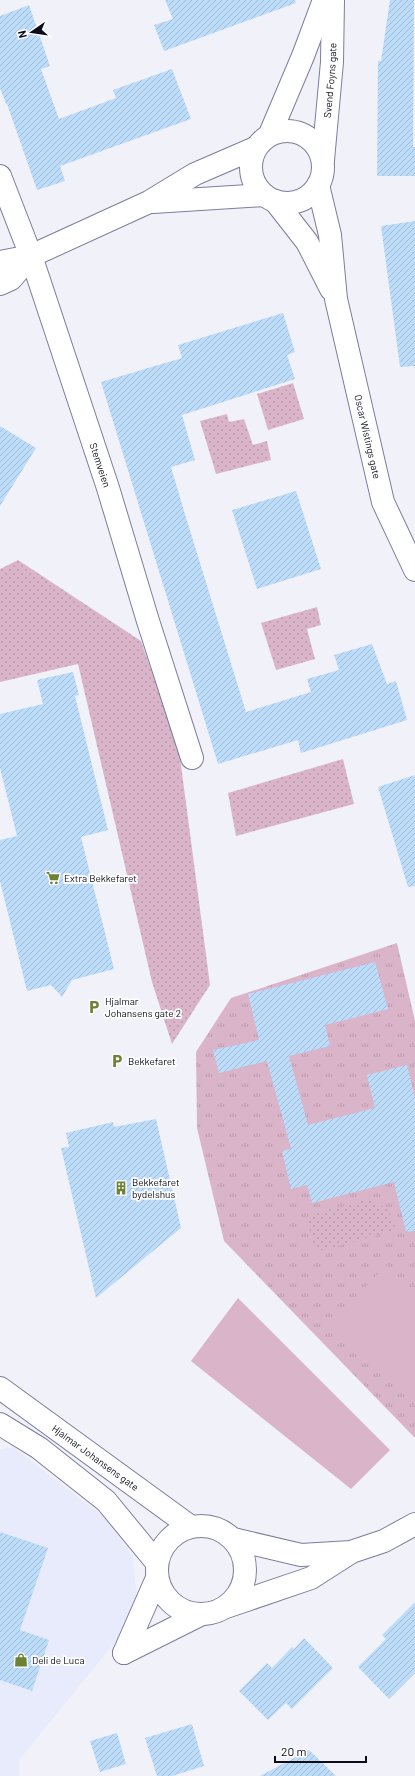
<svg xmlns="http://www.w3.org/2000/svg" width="415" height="1776" font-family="Barlow,sans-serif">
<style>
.built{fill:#e8ebfc}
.grass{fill:url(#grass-tufts)}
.park{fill:url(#park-dots)}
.pitch{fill:#dab5ca}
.building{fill:url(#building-hatch)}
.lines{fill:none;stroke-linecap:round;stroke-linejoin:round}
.street-casing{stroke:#7a7d9d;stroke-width:24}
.secondary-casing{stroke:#7a7d9d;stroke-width:24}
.street{stroke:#fff;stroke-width:22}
.secondary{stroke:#fff;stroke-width:22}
.labels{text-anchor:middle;stroke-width:3.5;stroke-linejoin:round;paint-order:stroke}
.street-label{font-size:10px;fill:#0b0c18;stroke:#fff}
.poi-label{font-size:10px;fill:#0b0c18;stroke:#fff;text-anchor:start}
</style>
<defs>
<pattern id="grass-tufts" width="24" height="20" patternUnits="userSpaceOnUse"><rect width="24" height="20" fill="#dab5ca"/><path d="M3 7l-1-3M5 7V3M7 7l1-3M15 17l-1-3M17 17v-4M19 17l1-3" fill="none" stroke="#ba9aad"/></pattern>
<pattern id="park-dots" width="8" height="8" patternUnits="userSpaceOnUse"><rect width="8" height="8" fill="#dab5ca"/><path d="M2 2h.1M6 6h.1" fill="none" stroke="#ba9aad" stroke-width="1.8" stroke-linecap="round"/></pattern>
<pattern id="building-hatch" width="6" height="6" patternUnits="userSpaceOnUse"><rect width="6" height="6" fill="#bddcfa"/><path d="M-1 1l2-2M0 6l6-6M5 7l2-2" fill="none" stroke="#a1bcd6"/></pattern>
</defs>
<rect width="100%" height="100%" fill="#f1f2f9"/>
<path class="built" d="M13 1447 104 1517 133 1556 138 1614 19 1760V1776H0V1449Z"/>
<path class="grass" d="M397 943 415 1021V1438L224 1241 197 1128 196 1052 231 998Z"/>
<path class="park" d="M293 383 304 419 268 430 257 394Z
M227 414 229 422 244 419 253 445 267 441 271 460 216 474 200 421Z
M18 560 141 641 179 750 210 985 172 1044 152 982 78 664 0 682V569Z
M317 607 321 625 307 629 315 659 276 670 261 623Z
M343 759 354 804 236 836 228 793Z
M369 1199 389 1210 396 1230 316 1252 307 1221 312 1214Z"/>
<path class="pitch" d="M386 1265 415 1292V1404L330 1325Z
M238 1298 390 1450 351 1489 191 1361Z"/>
<path class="building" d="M165 0H295L296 3 164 51 154 25 173 19Z
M390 0H414L413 147H415V176H377L378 61H381Z
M29 5 50 66 41 69 59 119 116 98 113 90 172 69 191 119 60 166 65 181 37 190 7 104H6L0 88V16Z
M415 221V366L400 367 381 226Z
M283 313 295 352 287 355 295 379 182 415 195 460 171 467 184 511 246 712 311 692 307 679 339 670 334 655 372 644 387 684 396 681 407 720 301 753 298 740 218 764 101 382 182 358 178 345Z
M0 426 36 448 0 506Z
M296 491 321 569 257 589 232 510Z
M73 672 79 695 75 696 108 830 81 837 114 969 72 980 62 997 51 985 27 991 0 881V840L17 836 0 768V714L43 704 37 680Z
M415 775V886L408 887 378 787Z
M375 962 388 1009 325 1025 330 1046 289 1056 308 1125 375 1108 367 1075 407 1065 415 1098V1231L406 1232 394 1182 312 1203 307 1185 291 1189 282 1151 291 1149 267 1061 219 1073 213 1050 259 1040 248 994Z
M156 1119 181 1228 96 1298 61 1148 69 1147 66 1133 113 1122 114 1127Z
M0 1532 48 1548 20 1630 49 1640 32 1691 0 1680Z
M415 1602V1673L389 1699 358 1667 386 1639 382 1635Z
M304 1638 333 1668 292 1709 286 1703 268 1720 239 1691 267 1663 272 1668 292 1647 294 1649Z
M192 1724 204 1766 172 1776H157L145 1738Z
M117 1733 126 1764 100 1772 90 1741Z
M309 1750 336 1776H260Z"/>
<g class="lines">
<g class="street-casing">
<g id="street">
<path id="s1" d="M0 176 31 256 108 488 148 621 192 758"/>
<path id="s2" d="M318 185 330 235 336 299 383 502 415 570"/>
<path d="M275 201 307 242 331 289"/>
<path d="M124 1653 200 1615"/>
<path d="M124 1653 157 1578"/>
</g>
</g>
<g class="secondary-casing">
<g id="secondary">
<circle cx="287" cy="167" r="36"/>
<path d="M270 134 303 56 324 0"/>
<path id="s3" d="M323 160 332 62 333 0"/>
<path d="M153 202 264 195"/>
<path d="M0 262 31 256 149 202 195 174 255 148"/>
<path d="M0 284 11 279 31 256"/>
<path id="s4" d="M0 1388 191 1527"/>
<path d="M0 1424 39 1448 106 1501 157 1563"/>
<circle cx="201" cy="1570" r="44"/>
<path d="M233 1539 301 1555 351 1552 384 1541 415 1524"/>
<path d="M226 1607 311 1578 350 1553"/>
</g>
</g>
<use href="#street" class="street"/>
<use href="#secondary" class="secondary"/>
</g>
<defs>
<g id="supermarket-bare" transform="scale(1.08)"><path d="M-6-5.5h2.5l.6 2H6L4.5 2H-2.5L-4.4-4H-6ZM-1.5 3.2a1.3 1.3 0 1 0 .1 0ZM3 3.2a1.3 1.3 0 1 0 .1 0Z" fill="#6d8132" stroke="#fff" stroke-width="2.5" paint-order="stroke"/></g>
<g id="parking-bare" transform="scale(1.08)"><path d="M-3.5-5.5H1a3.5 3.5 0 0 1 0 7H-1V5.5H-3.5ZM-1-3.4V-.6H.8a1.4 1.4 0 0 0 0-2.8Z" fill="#6d8132" stroke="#fff" stroke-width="2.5" paint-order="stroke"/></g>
<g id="building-bare" transform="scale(1.08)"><path d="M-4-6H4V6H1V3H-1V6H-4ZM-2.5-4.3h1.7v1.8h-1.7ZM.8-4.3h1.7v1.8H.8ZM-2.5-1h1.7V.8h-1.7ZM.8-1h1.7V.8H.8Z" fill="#6d8132" stroke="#fff" stroke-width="2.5" paint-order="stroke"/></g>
<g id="shop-bare" transform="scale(1.08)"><path d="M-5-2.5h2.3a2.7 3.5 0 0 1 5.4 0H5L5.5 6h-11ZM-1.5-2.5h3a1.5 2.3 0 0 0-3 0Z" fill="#6d8132" stroke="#fff" stroke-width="2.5" paint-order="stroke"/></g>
</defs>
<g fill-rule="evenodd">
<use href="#supermarket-bare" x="53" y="878"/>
<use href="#parking-bare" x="94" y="1007"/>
<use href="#parking-bare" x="117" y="1061"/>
<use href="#building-bare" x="121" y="1188"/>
<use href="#shop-bare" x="21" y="1660"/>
</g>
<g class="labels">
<g class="street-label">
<text dy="4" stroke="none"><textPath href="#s3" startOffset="80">Svend Foyns gate</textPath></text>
<text dy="4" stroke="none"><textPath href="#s2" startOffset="257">Oscar Wistings gate</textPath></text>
<text dy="4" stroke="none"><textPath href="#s1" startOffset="306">Stemveien</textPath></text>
<text dy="4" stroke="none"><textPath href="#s4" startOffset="118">Hjalmar Johansens gate</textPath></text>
</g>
<g class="poi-label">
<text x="64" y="882">Extra Bekkefaret</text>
<text x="105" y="1005">Hjalmar<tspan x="105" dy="12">Johansens gate 2</tspan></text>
<text x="128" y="1065">Bekkefaret</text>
<text x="132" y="1186">Bekkefaret<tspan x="132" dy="12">bydelshus</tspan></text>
<text x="32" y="1664">Deli de Luca</text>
</g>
</g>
<g transform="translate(32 32) rotate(257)" stroke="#ffffff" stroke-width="3" paint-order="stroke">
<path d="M0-3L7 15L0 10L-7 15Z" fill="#0b0c18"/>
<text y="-6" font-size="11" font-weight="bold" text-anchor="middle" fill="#0b0c18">N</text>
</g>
<path d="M275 1756v6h91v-6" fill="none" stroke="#0b0c18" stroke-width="2"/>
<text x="281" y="1756" font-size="12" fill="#0b0c18" stroke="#ffffff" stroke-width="3" paint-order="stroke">20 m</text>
</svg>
